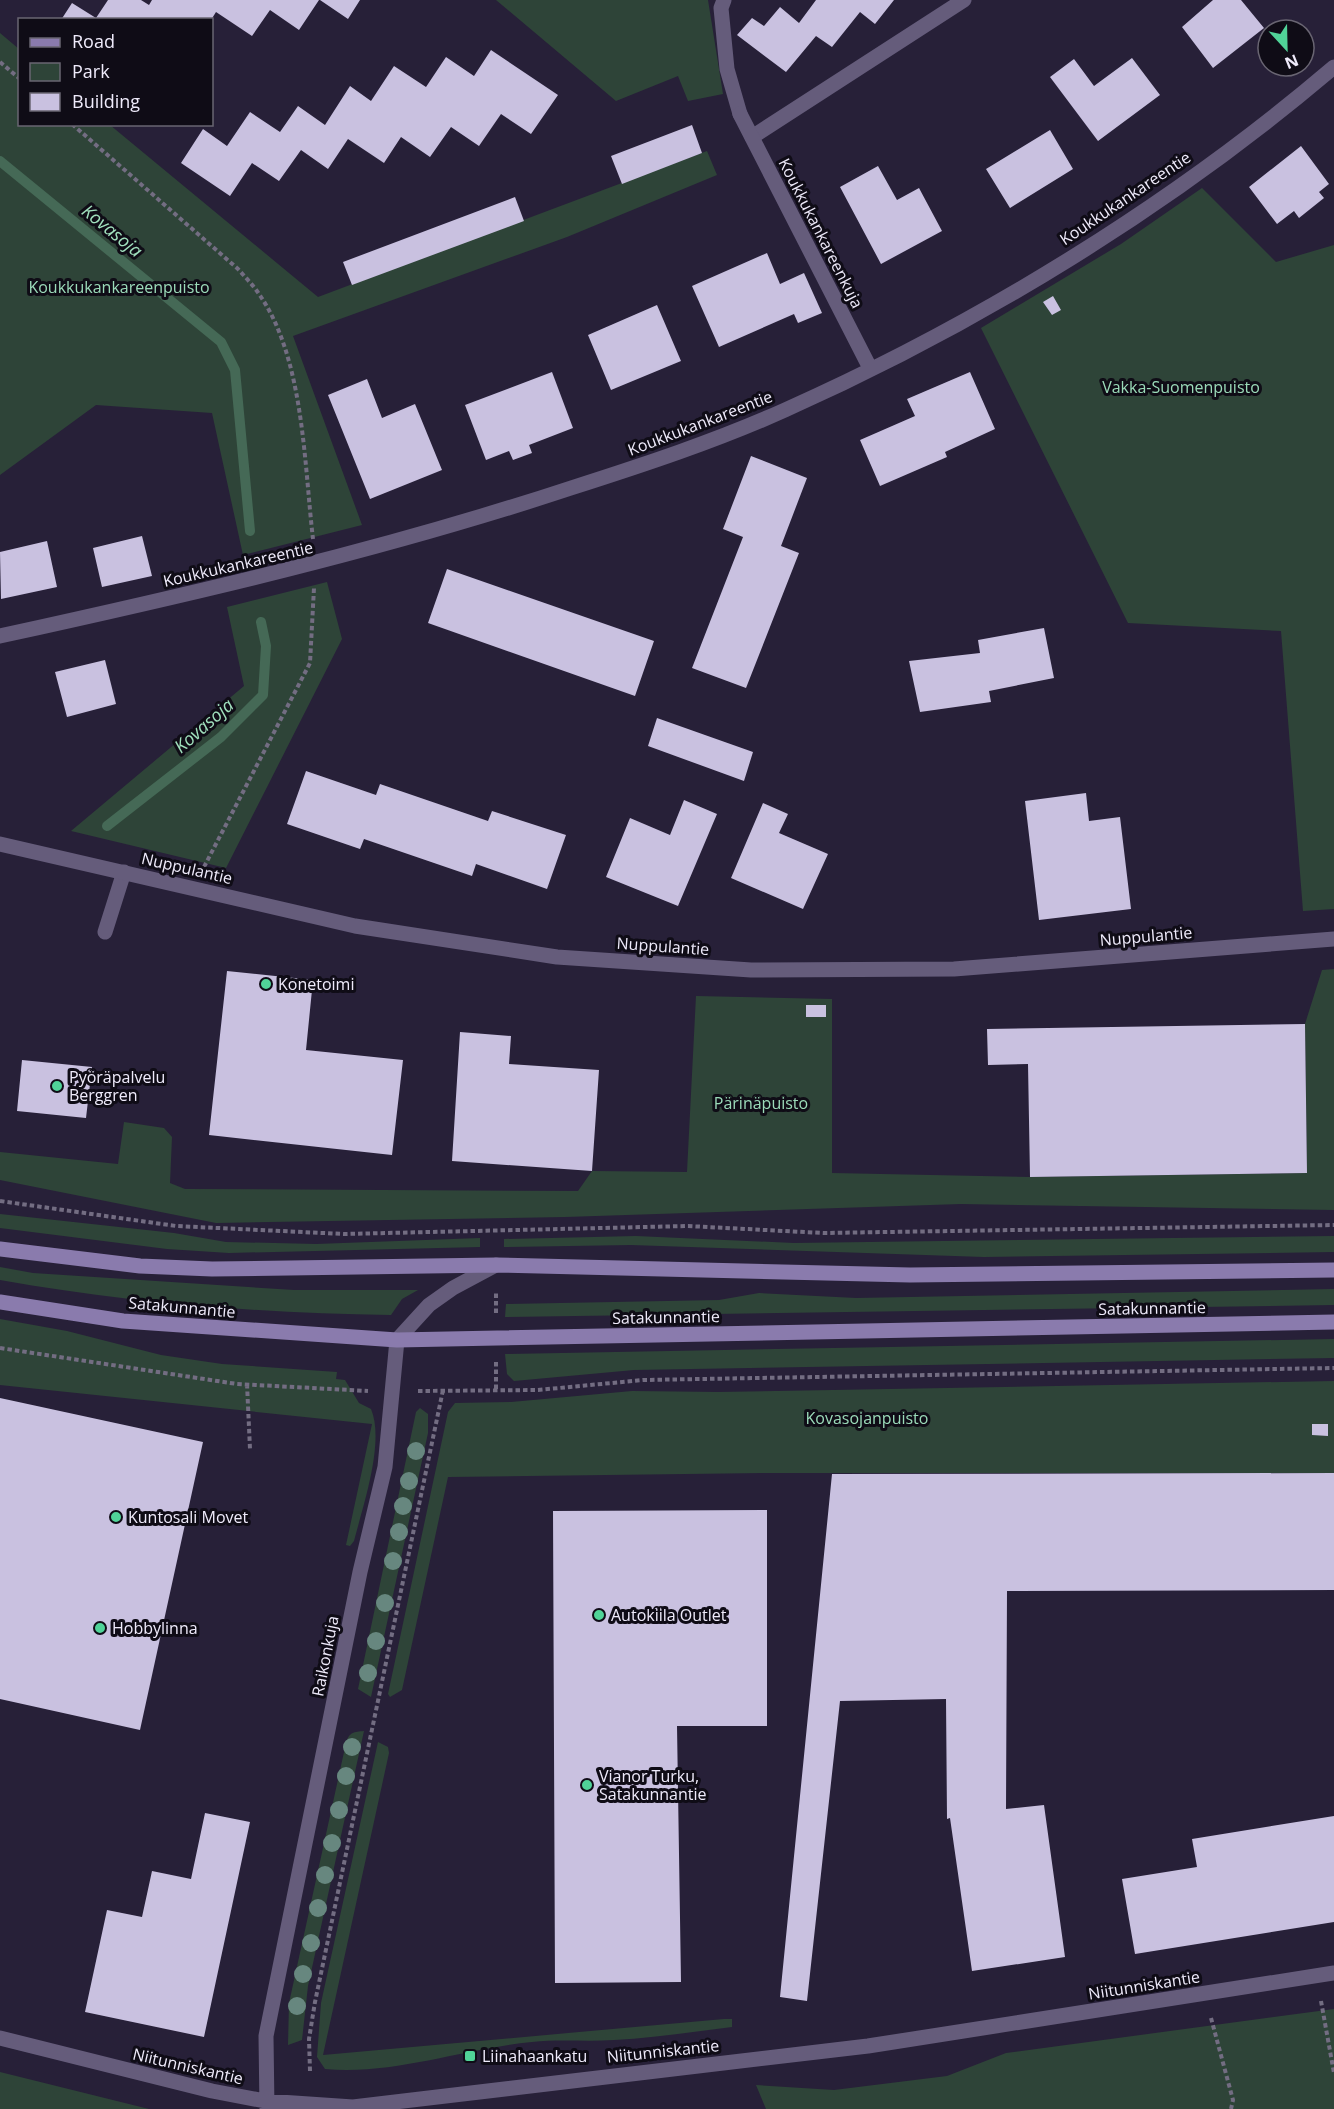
<svg xmlns="http://www.w3.org/2000/svg" width="1334" height="2109" font-family="'Open Sans',sans-serif">
<style>
.green{fill:#2e4438}
.lines{fill:none;stroke-linecap:round;stroke-linejoin:round}
.stream{stroke:#456956;stroke-width:10}
.building{fill:#c9c1e0}
.path{stroke:#736d82;stroke-width:4;stroke-dasharray:4.5 3;stroke-linecap:butt}
.service{stroke:#655c7b;stroke-width:15}
.minor{stroke:#655c7b;stroke-width:15}
.secondary{stroke:#8a7bad;stroke-width:15}
.tree{fill:#67877f}
.poi-dot{fill:#50d398;stroke:#0f0c16;stroke-width:2}
.labels{text-anchor:middle;stroke-width:6;stroke-linejoin:round;paint-order:stroke}
.street-label{font-size:16px;fill:#efebfb;stroke:#0f0c16}
.park-label{font-size:16px;fill:#9bdbb9;stroke:#0f0c16}
.poi-label{font-size:16px;fill:#efebfb;stroke:#0f0c16;text-anchor:start}
.water-label{font-size:18px;font-style:italic;fill:#a1e1be;stroke:#0f0c16}
</style>
<rect width="100%" height="100%" fill="#272038"/>
<path class="green" d="M496 0H708L723 94 688 101 678 76 616 101Z
M0 33 19 49 20 124 110 125 318 297 707 151 717 175 567 237 293 336 362 525 243 555 212 413 96 405 0 475Z
M1202 188 1276 262 1334 245V909L1303 911 1281 631 1128 623 981 328 1121 244Z
M327 582 342 639 226 868 71 831 244 686 227 607Z
M1334 969V1210L961 1204 565 1217 216 1223 0 1180V1152L118 1164 124 1122 164 1128 172 1137 170 1183 185 1189 578 1191 592 1171 687 1172 696 996 832 999V1173L1030 1177 1307 1173 1305 1024 1322 970Z
M0 1214 174 1233 226 1242 316 1244 480 1238V1247L229 1253 167 1249 0 1228Z
M636 1236 794 1243 1334 1236V1252L984 1257 631 1245 504 1247V1239Z
M0 1267 33 1273 294 1290H418L402 1299 391 1315C259 1313 130 1303 0 1280Z
M1334 1289V1305L505 1317 506 1304 719 1300 759 1293 856 1298Z
M0 1319 67 1331 161 1355 222 1364 337 1372 336 1379 345 1380 359 1403 371 1409C385 1442 363 1506 354 1541L350 1546 346 1545 372 1424 0 1385Z
M1334 1339V1358L634 1370 514 1381 507 1374 505 1354Z
M1334 1381V1473H767L448 1477 402 1690 390 1697 388 1694 448 1412 455 1403 511 1402 632 1391 718 1392Z
M420 1408 428 1414V1433L371 1697 358 1689 416 1412Z
M364 1731 308 1986 302 2040 288 2045 289 2003 346 1743C349 1732 354 1732 364 1731Z
M378 1742 388 1747 389 1753 323 2055 724 2019H732V2027C692 2032 653 2038 614 2040 586 2042 559 2039 532 2042 461 2049 396 2075 325 2069L317 2057 321 2003Z
M1334 2009V2109H766L756 2085 834 2090 947 2076 1006 2053Z
M0 2072 149 2109H0Z"/>
<g class="lines">
<path class="stream" d="M0 161 221 342 235 370 250 531
M107 826 221 737 263 695 266 646 261 622"/>
</g>
<path class="building" d="M108 0H141L149 5 152 0H319L299 30 270 10 252 36 216 12 211 20H61L72 3 96 18Z
M320 0H360L348 19Z
M816 0H894L875 24 860 12 832 47 816 36 786 72 737 35 752 18 764 26 780 7 799 23Z
M1213 0H1241L1264 28 1213 68 1182 27Z
M491 50 558 95 531 134 501 114 479 146 451 127 430 157 401 137 384 163 348 139 328 169 301 150 279 181 252 163 230 196 181 163 203 129 227 146 250 112 280 132 298 106 325 125 350 86 371 101 394 66 426 87 446 57 474 76Z
M1132 58 1160 95 1098 141 1050 77 1074 59 1094 86Z
M692 125 702 153 622 184 611 156Z
M1050 130 1073 169 1010 208 986 169Z
M1301 146 1329 184 1319 192 1324 198 1299 218 1294 211 1277 224 1249 187Z
M878 166 897 200 919 188 942 231 881 264 840 187Z
M515 197 524 221 352 285 343 262Z
M767 253 780 284 804 273 822 313 798 323 794 314 719 347 692 286Z
M1053 296 1061 310 1052 315 1043 302Z
M657 305 681 361 611 390 588 335Z
M552 372 573 428 529 445 532 453 513 460 509 451 486 460 465 405Z
M970 372 995 429 945 452 947 457 880 486 860 440 915 416 907 399Z
M367 379 382 418 415 404 442 470 370 499 328 395Z
M751 456 807 478 781 546 799 553 746 688 692 668 743 537 723 529Z
M142 536 152 576 102 587 93 548Z
M47 541 57 587 1 599 0 552Z
M447 569 654 641 635 696 428 623Z
M1044 628 1054 678 989 691 991 702 920 712 909 661 980 653 978 640Z
M105 660 116 704 67 717 55 672Z
M657 718 753 752 744 781 648 746Z
M306 771 376 795 380 784 488 821 492 811 566 835 547 889 476 864 472 876 364 839 360 849 287 824Z
M1086 793 1089 821 1120 817 1131 909 1039 920 1025 801Z
M684 800 717 814 678 906 606 877 630 818 670 835Z
M763 803 788 814 779 833 828 854 803 909 731 878Z
M227 971 313 980 306 1050 403 1060 392 1155 209 1135Z
M806 1005H826V1017H806Z
M1305 1024 1307 1173 1030 1177 1028 1064 988 1065 987 1029Z
M460 1032 511 1036 509 1064 599 1070 592 1171 452 1161Z
M22 1060 92 1067 86 1118 17 1111Z
M0 1398 203 1442 140 1730 0 1699Z
M1312 1424H1328V1436L1312 1435Z
M1334 1473V1590L1007 1591 1006 1809 1044 1805 1065 1957 972 1971 950 1818 947 1819 946 1699 840 1701 807 2001 780 1997 832 1474Z
M767 1510V1726H677L681 1982 555 1983 553 1511Z
M205 1813 250 1822 204 2037 85 2012 107 1910 142 1917 152 1871 191 1879Z
M1334 1816V1922L1135 1954 1122 1879 1197 1867 1192 1839Z"/>
<g class="lines">
<path class="path" d="M0 62 20 79
M72 124 238 269C245 277 253 285 259 294 304 358 304 463 313 539
M204 867 310 663 314 588
M0 1201 176 1226 344 1234 688 1226 823 1233 1334 1225
M496 1313V1293
M0 1348 237 1384 368 1391
M496 1362V1391
M247 1384 250 1449
M418 1391 538 1390 643 1380 1334 1368
M1321 2001 1334 2073
M1211 2018 1233 2100 1231 2109
M310 2071 309 2039 315 2002 443 1390"/>
<path class="service" d="M724 0 721 8 727 69 740 114
M752 137 964 0
M105 932 124 872"/>
<path class="minor" d="M740 114 870 368
M0 636C192 594 383 550 571 488 643 465 716 441 785 410 980 323 1172 205 1334 67
M0 844 355 926 557 957 751 970 954 969 1334 939
M0 2038 212 2091 265 2101 353 2107 868 2046 1334 1973
M267 2109 266 2036 360 1572 385 1467 397 1340 429 1305 453 1288 496 1265"/>
<path class="secondary" d="M0 1249 140 1266 212 1269 496 1265 910 1275 1334 1270
M0 1302 123 1321 397 1340 1334 1322"/>
</g>
<g class="tree">
<circle cx="416" cy="1451" r="9"/>
<circle cx="409" cy="1481" r="9"/>
<circle cx="403" cy="1506" r="9"/>
<circle cx="399" cy="1532" r="9"/>
<circle cx="393" cy="1561" r="9"/>
<circle cx="385" cy="1603" r="9"/>
<circle cx="376" cy="1641" r="9"/>
<circle cx="368" cy="1673" r="9"/>
<circle cx="352" cy="1747" r="9"/>
<circle cx="346" cy="1776" r="9"/>
<circle cx="339" cy="1810" r="9"/>
<circle cx="332" cy="1843" r="9"/>
<circle cx="325" cy="1875" r="9"/>
<circle cx="318" cy="1908" r="9"/>
<circle cx="311" cy="1943" r="9"/>
<circle cx="303" cy="1974" r="9"/>
<circle cx="297" cy="2006" r="9"/>
</g>
<g class="poi-dot">
<circle cx="266" cy="984" r="6"/>
<circle cx="57" cy="1086" r="6"/>
<circle cx="116" cy="1517" r="6"/>
<circle cx="599" cy="1615" r="6"/>
<circle cx="100" cy="1628" r="6"/>
<circle cx="587" cy="1785" r="6"/>
<rect x="464" y="2050" width="12" height="12" rx="3"/>
</g>
<g class="labels">
<g class="street-label">
<text transform="translate(1125 198) rotate(-34)" y="6">Koukkukankareentie</text>
<text transform="translate(821 233) rotate(63)" y="6">Koukkukankareenkuja</text>
<text transform="translate(700 423) rotate(-21)" y="6">Koukkukankareentie</text>
<text transform="translate(238 564) rotate(-13)" y="6">Koukkukankareentie</text>
<text transform="translate(187 868) rotate(13)" y="6">Nuppulantie</text>
<text transform="translate(1146 936) rotate(-5)" y="6">Nuppulantie</text>
<text transform="translate(663 946) rotate(4)" y="6">Nuppulantie</text>
<text transform="translate(182 1307) rotate(5)" y="6">Satakunnantie</text>
<text transform="translate(1152 1308) rotate(-1)" y="6">Satakunnantie</text>
<text transform="translate(666 1317) rotate(-1)" y="6">Satakunnantie</text>
<text transform="translate(325 1656) rotate(-79)" y="6">Raikonkuja</text>
<text transform="translate(1144 1985) rotate(-9)" y="6">Niitunniskantie</text>
<text transform="translate(663 2051) rotate(-6)" y="6">Niitunniskantie</text>
<text transform="translate(188 2066) rotate(13)" y="6">Niitunniskantie</text>
</g>
<g class="park-label">
<text x="119" y="293">Koukkukankareenpuisto</text>
<text x="1181" y="393">Vakka-Suomenpuisto</text>
<text x="761" y="1109">Pärinäpuisto</text>
<text x="867" y="1424">Kovasojanpuisto</text>
</g>
<g class="poi-label">
<text x="278" y="990">Konetoimi</text>
<text x="69" y="1083">Pyöräpalvelu<tspan x="69" dy="18">Berggren</tspan></text>
<text x="128" y="1523">Kuntosali Movet</text>
<text x="611" y="1621">Autokiila Outlet</text>
<text x="112" y="1634">Hobbylinna</text>
<text x="599" y="1782">Vianor Turku,<tspan x="599" dy="18">Satakunnantie</tspan></text>
<text x="482" y="2062">Liinahaankatu</text>
</g>
<g class="water-label">
<text transform="translate(112 231) rotate(39)" y="6">Kovasoja</text>
<text transform="translate(204 726) rotate(-41)" y="6">Kovasoja</text>
</g>
</g>
<rect x="18" y="18" width="195" height="108" fill="#0f0c16" stroke="#696572" stroke-width="1.5"/>
<rect x="30" y="38" width="30" height="9" fill="#8a7bad" stroke="#696572" stroke-width="1.5"/>
<text x="72" y="48" font-size="18" fill="#efebfb">Road</text>
<rect x="30" y="63" width="30" height="18" fill="#2e4438" stroke="#696572" stroke-width="1.5"/>
<text x="72" y="78" font-size="18" fill="#efebfb">Park</text>
<rect x="30" y="93" width="30" height="18" fill="#c9c1e0" stroke="#696572" stroke-width="1.5"/>
<text x="72" y="108" font-size="18" fill="#efebfb">Building</text>
<g transform="translate(1286 48) rotate(158)"><circle r="28" fill="#0f0c16" stroke="#696572" stroke-width="1.5"/>
<path d="M0-4.5L10 22L0 15L-10 22Z" fill="#50d398"/>
<text y="-9" font-size="16" font-weight="bold" text-anchor="middle" fill="#efebfb">N</text>
</g>
</svg>
